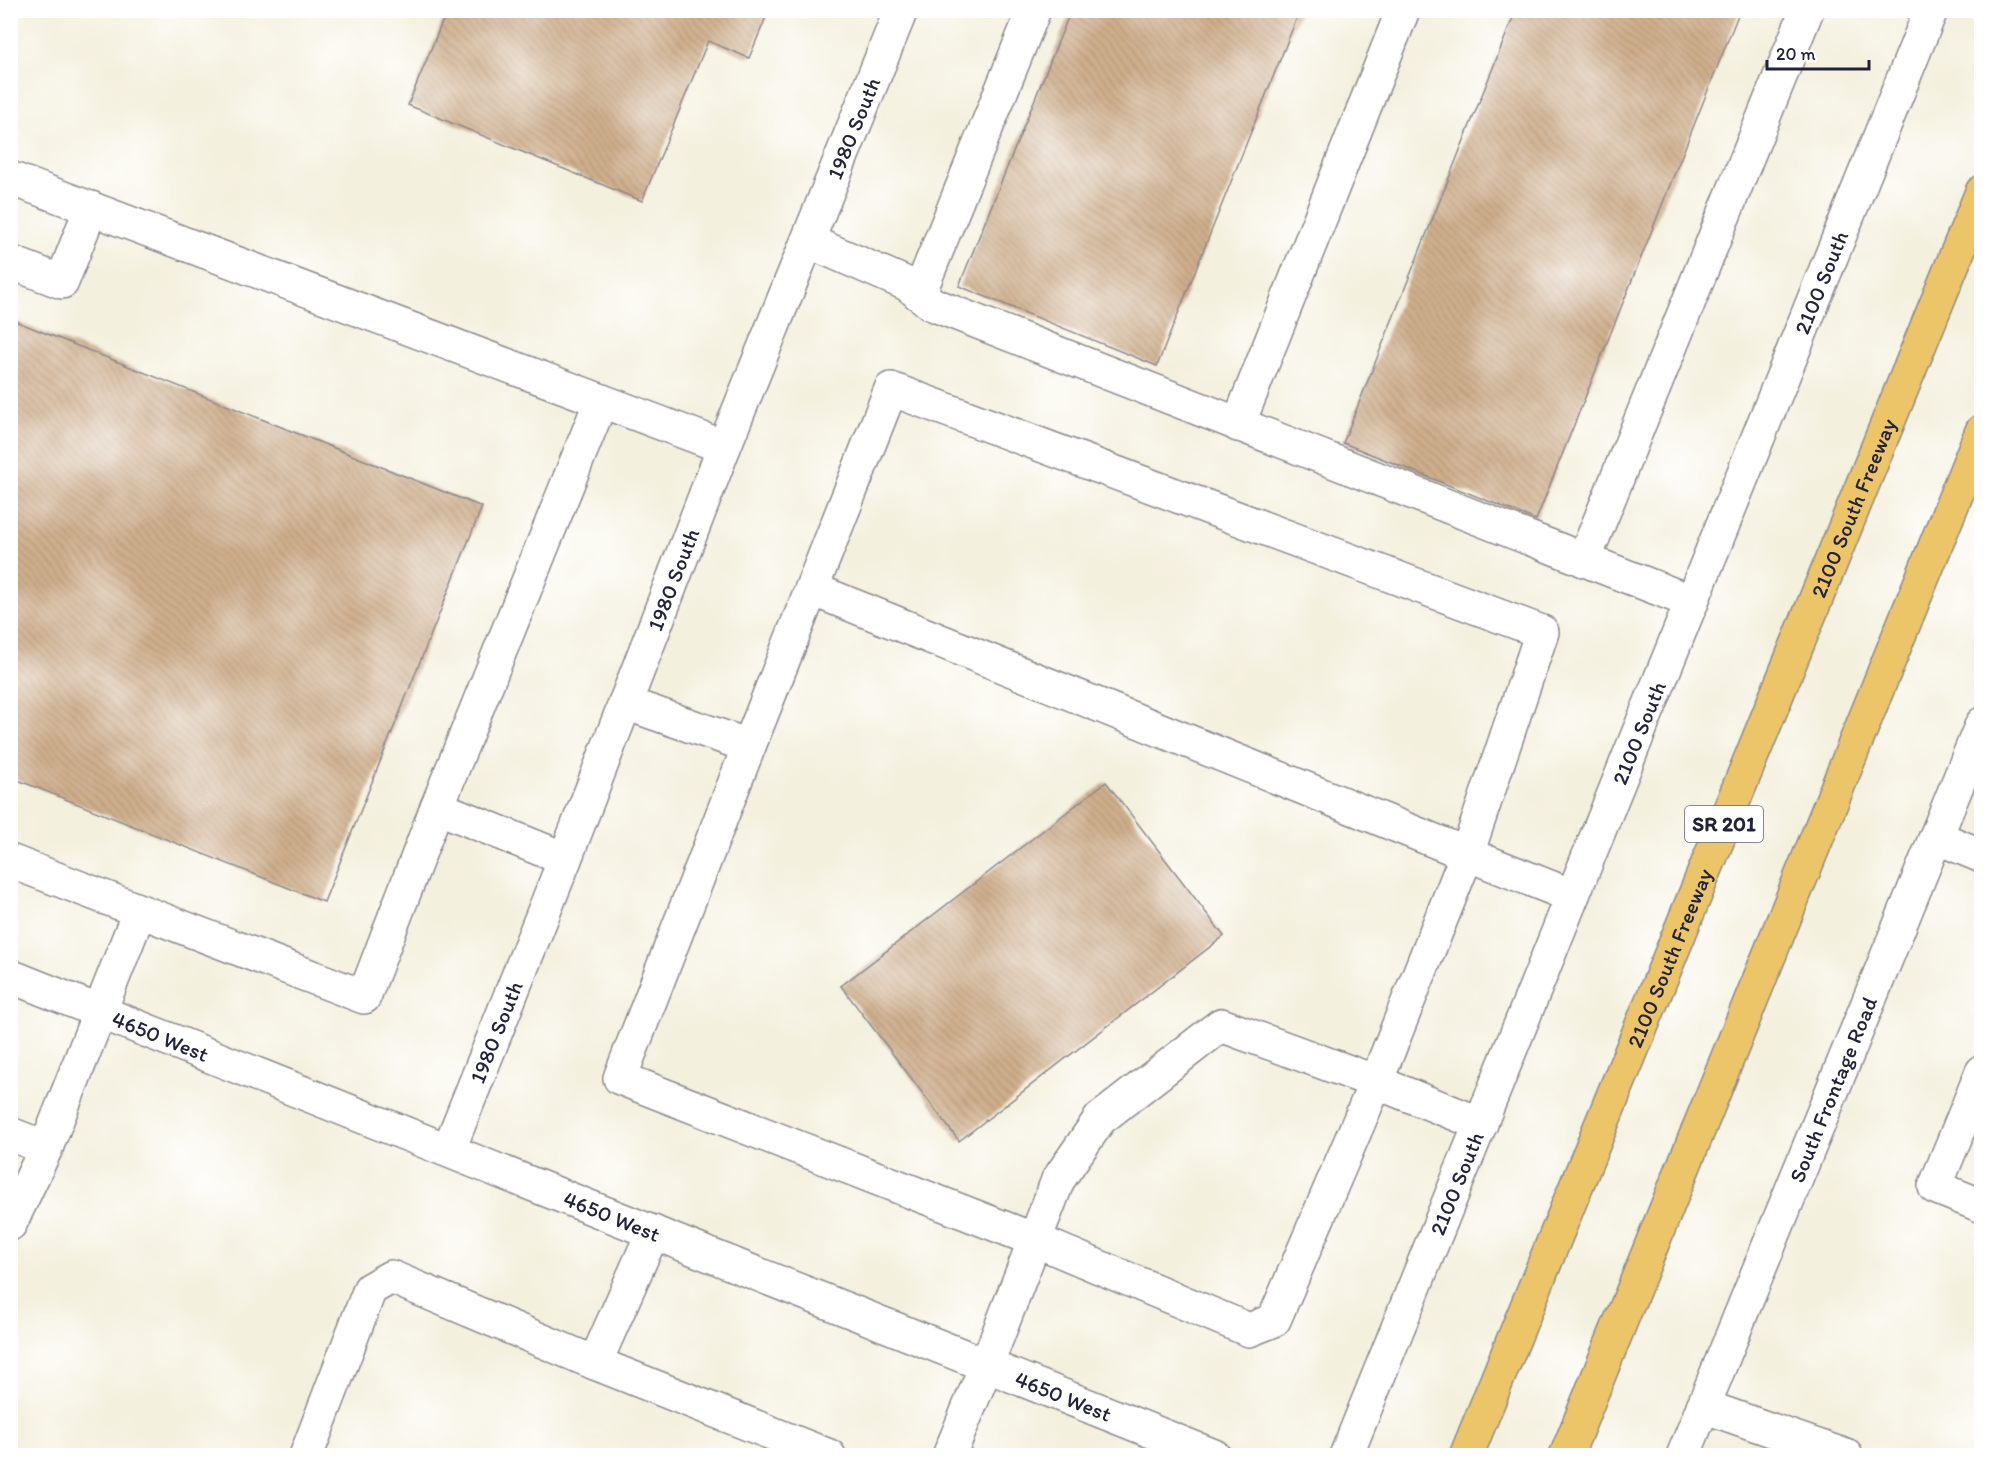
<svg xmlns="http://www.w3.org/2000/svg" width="1992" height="1466" font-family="Itim,sans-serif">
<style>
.building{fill:url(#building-back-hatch)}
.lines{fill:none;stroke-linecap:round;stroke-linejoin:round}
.minor-casing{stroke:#8b898c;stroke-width:36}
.highway-casing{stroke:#8b898c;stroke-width:36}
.minor{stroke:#fff;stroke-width:33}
.highway{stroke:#edc569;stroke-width:33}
.labels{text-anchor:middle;stroke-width:4.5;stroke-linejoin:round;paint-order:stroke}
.shield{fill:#fff;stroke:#646476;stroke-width:1.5}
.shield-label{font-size:21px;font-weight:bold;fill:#22223b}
.street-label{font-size:22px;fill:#22223b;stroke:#fff}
</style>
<defs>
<pattern id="building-back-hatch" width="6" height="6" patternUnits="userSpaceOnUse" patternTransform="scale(1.5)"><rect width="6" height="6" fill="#cfaf8c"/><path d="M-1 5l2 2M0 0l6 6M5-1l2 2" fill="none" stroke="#b1967a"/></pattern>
</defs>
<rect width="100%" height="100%" fill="#fff"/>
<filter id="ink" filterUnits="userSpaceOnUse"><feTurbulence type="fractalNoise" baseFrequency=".0167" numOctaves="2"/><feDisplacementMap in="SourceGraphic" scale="12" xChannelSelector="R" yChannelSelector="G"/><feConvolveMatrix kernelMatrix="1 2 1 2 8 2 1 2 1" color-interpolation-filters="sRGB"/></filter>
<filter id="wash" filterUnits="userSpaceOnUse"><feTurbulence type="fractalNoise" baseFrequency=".008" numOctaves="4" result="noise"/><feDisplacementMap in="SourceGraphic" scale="24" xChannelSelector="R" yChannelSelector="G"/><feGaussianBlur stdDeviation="1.35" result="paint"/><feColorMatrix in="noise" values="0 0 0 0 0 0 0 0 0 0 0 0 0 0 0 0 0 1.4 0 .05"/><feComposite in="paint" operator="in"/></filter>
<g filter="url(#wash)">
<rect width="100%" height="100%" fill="#f4f0de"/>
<g id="blocks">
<path class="building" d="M447 10H769L749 58 708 41 642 201 408 105Z
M1071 10H1300L1157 366 959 286Z
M1516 10H1740L1536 520 1343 443Z
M10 319 482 507 324 902 10 777Z
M1106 782 1224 936 959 1141 841 986Z"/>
</g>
</g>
<g filter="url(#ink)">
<use href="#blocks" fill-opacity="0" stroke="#8b898c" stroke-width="1.5"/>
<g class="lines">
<g class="minor-casing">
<g id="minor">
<path d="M10 178 724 447"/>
<path d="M808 241 907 284 932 304 1692 602"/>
<path d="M10 262 62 282 91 208"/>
<path d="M919 294 1034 10"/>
<path d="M1238 425 1403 10"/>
<path d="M1584 560 1807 10"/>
<path d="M625 703 749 746 620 1078 1035 1240 1249 1330 1274 1320 1376 1082 1467 854 1572 896"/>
<path d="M749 746 891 389 1542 632 1467 854 812 589"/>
<path d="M437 807 565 859"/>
<path d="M1936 837 1982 856"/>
<path d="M10 861 364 997 437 807 601 401"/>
<path id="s1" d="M10 976 1214 1456"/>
<path d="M1982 1072 1935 1187 1982 1206"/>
<path d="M10 1134 46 1148"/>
<path id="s2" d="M449 1149 565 859 724 447 901 10"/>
<path d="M10 1224 46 1148 139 912"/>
<path d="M595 1363 829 1456"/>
<path d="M1703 1406 1846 1456"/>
<path d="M306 1456 370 1289 391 1277 595 1363 653 1232"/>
<path d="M949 1456 986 1366 1058 1180 1100 1119 1221 1025 1376 1082 1481 1124"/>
<path id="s3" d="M1346 1456 1931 10"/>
<path id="s4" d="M1683 1456 1982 724"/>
</g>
</g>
<g class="highway-casing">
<g id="highway">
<path id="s5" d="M1466 1456 1982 192"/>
<path d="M1566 1456 1982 431"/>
</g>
</g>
<use href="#minor" class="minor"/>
<use href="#highway" class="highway"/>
</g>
</g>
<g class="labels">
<rect class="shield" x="1685" y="806" width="78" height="36" rx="4.5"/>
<g class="shield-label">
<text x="1724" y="831">SR 201</text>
</g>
<g class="street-label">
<text dy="8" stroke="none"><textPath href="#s2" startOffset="1098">1980 South</textPath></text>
<text dy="8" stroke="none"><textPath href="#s3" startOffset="1266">2100 South</textPath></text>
<text dy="8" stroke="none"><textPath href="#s5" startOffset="1024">2100 South Freeway</textPath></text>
<text dy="8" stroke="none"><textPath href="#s2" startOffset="612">1980 South</textPath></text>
<text dy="8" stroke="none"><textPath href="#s3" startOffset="780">2100 South</textPath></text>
<text dy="8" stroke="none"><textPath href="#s5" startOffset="538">2100 South Freeway</textPath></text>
<text dy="8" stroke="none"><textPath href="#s2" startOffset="126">1980 South</textPath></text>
<text dy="8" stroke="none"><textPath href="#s1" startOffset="162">4650 West</textPath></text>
<text dy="8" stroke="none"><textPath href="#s4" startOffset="396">South Frontage Road</textPath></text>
<text dy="8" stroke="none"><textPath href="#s3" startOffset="294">2100 South</textPath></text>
<text dy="8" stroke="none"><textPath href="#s1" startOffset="648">4650 West</textPath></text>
<text dy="8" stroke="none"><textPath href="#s1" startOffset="1134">4650 West</textPath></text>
</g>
</g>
<rect width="1992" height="1466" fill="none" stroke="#fff" stroke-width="36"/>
<path d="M1767 60v9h102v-9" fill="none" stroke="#22223b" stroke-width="3"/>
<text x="1776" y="60" font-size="18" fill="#22223b" stroke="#ffffff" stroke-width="4.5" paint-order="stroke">20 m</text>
</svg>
